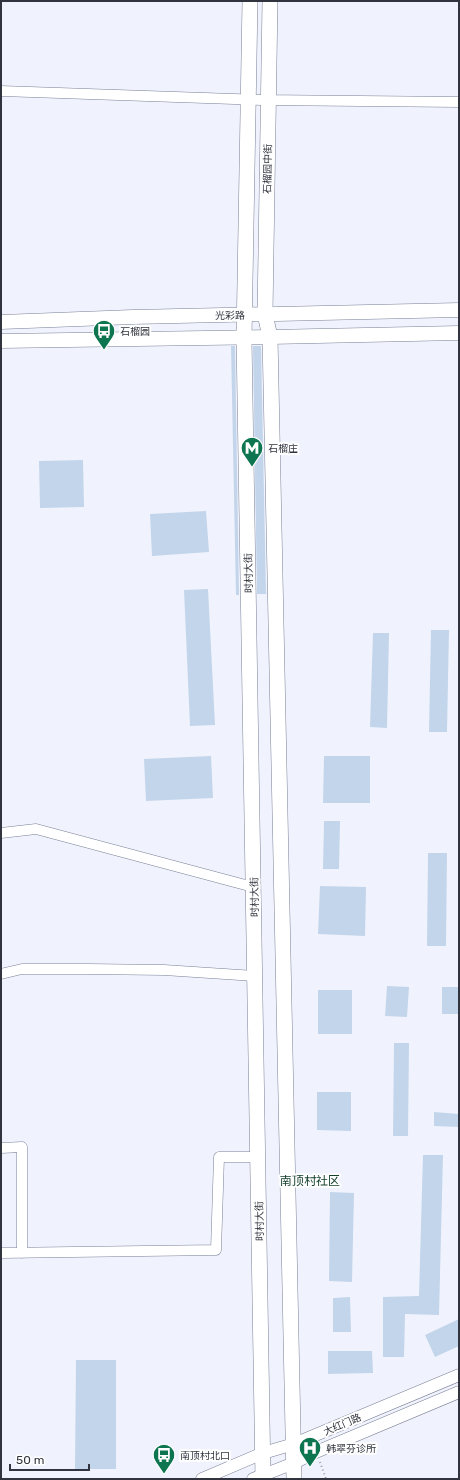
<svg xmlns="http://www.w3.org/2000/svg" width="460" height="1480" font-family="Rubik,'Noto Sans SC',sans-serif">
<style>
.building{fill:#c3d5ea}
.lines{fill:none;stroke-linecap:round;stroke-linejoin:round}
.minor-casing{stroke:#7a8097;stroke-width:11}
.tertiary-casing{stroke:#7a8097;stroke-width:13}
.secondary-casing{stroke:#7a8097;stroke-width:15}
.primary-casing{stroke:#7a8097;stroke-width:16}
.path{stroke:#9699a3;stroke-width:2;stroke-dasharray:1 3;stroke-linecap:butt}
.minor{stroke:#fff;stroke-width:10}
.tertiary{stroke:#fff;stroke-width:12}
.secondary{stroke:#fff;stroke-width:14}
.primary{stroke:#fff;stroke-width:15}
.labels{text-anchor:middle;stroke-width:4;stroke-linejoin:round;paint-order:stroke}
.street-label{font-size:10px;fill:#31343e;stroke:#fff}
.poi-label{font-size:10px;fill:#31343e;stroke:#fff;text-anchor:start}
.quarter-label{font-size:12px;fill:#14402c;stroke:#fff}
</style>
<rect width="100%" height="100%" fill="#f0f3fd"/>
<path class="building" d="M231 346H235L239 595H236Z
M253 346H261L266 594H257Z
M83 460 84 507 40 508 39 461Z
M206 511 209 552 152 556 150 514Z
M208 589 215 725 190 726 184 590Z
M431 630H449L447 732H429Z
M373 633H389L387 728 370 727Z
M211 756 213 798 146 801 144 759Z
M324 756H370V803H323Z
M324 821H340L339 869H323Z
M428 853H447L446 946H427Z
M320 886 366 887 365 936 318 934Z
M387 986 409 987 407 1017 385 1016Z
M442 987H459V1014H442Z
M318 990H352V1034H318Z
M394 1043H409L408 1136H393Z
M317 1092H351V1131L317 1130Z
M434 1112 459 1114V1127L434 1126Z
M423 1155H443L439 1315 405 1314 404 1357H383V1297L419 1296Z
M330 1192 354 1193 352 1282 329 1281Z
M350 1297 351 1332H333V1298Z
M459 1319V1346L435 1357 425 1335Z
M328 1351H372L373 1373 328 1374Z
M76 1360H116V1469H75Z"/>
<g class="lines">
<g class="minor-casing">
<path id="minor" d="M1 91 262 100 459 102
M1 833 36 829 253 887
M1 974 22 969H88L164 970 255 976
M1 1148 22 1147V1253
M1 1253 216 1250 219 1157H258"/>
</g>
<g class="tertiary-casing">
<path id="tertiary" d="M202 1479 263 1453 294 1444 459 1375
M253 1479 294 1463 316 1452 459 1392"/>
</g>
<g class="secondary-casing">
<path id="secondary" d="M1 322 133 317 459 310
M1 341 270 337 459 333"/>
</g>
<g class="primary-casing">
<path id="primary" d="M250 1 244 338 263 1479
M270 1 265 314 270 337 294 1479"/>
</g>
<path class="path" d="M1 356H3
M320 1462 326 1479"/>
<use href="#minor" class="minor"/>
<use href="#tertiary" class="tertiary"/>
<use href="#secondary" class="secondary"/>
<use href="#primary" class="primary"/>
</g>
<defs>
<g id="bus-pin" transform="scale(1.15)"><path d="M0 17L-7.5 6A9.5 9.5 0 1 1 7.5 6Z" fill="#0d7650" stroke="#fff"/><path d="M-5-6H5V4H4V6H2V4H-2V6H-4V4H-5ZM-3.5-4V0h7V-4ZM-3.5 1.2v1.5H-2V1.2ZM2 1.2v1.5H3.5V1.2Z" fill="#fff"/></g>
<g id="metro-pin" transform="scale(1.15)"><path d="M0 17L-7.5 6A9.5 9.5 0 1 1 7.5 6Z" fill="#0d7650" stroke="#fff"/><path d="M-5.5 5V-5H-3L0 0L3-5H5.5V5H3V-.5L0 4L-3-.5V5Z" fill="#fff"/></g>
<g id="hospital-pin" transform="scale(1.15)"><path d="M0 17L-7.5 6A9.5 9.5 0 1 1 7.5 6Z" fill="#0d7650" stroke="#fff"/><path d="M-5-5h3v3.5h4V-5h3V5h-3V1.5h-4V5h-3Z" fill="#fff"/></g>
</defs>
<g fill-rule="evenodd">
<use href="#bus-pin" x="104" y="331"/>
<use href="#metro-pin" x="252" y="448"/>
<use href="#hospital-pin" x="310" y="1448"/>
<use href="#bus-pin" x="164" y="1455"/>
</g>
<g class="labels">
<g class="street-label">
<text transform="translate(267 169) rotate(-89)" y="4">石榴园中街</text>
<text transform="translate(230 315) rotate(-1)" y="4">光彩路</text>
<text transform="translate(248 573) rotate(-91)" y="4">时村大街</text>
<text transform="translate(254 897) rotate(-91)" y="4">时村大街</text>
<text transform="translate(259 1221) rotate(-91)" y="4">时村大街</text>
<text transform="translate(342 1424) rotate(-23)" y="4">大红门路</text>
</g>
<g class="poi-label">
<text x="120" y="335">石榴园</text>
<text x="268" y="452">石榴庄</text>
<text x="326" y="1452">韩翠芬诊所</text>
<text x="180" y="1459">南顶村北口</text>
</g>
<g class="quarter-label">
<text x="310" y="1185">南顶村社区</text>
</g>
</g>
<rect width="460" height="1480" fill="none" stroke="#31343e" stroke-width="4"/>
<path d="M10 1464v6h79v-6" fill="none" stroke="#31343e" stroke-width="2"/>
<text x="16" y="1464" font-size="12" fill="#31343e" stroke="#ffffff" stroke-width="3" paint-order="stroke">50 m</text>
</svg>
